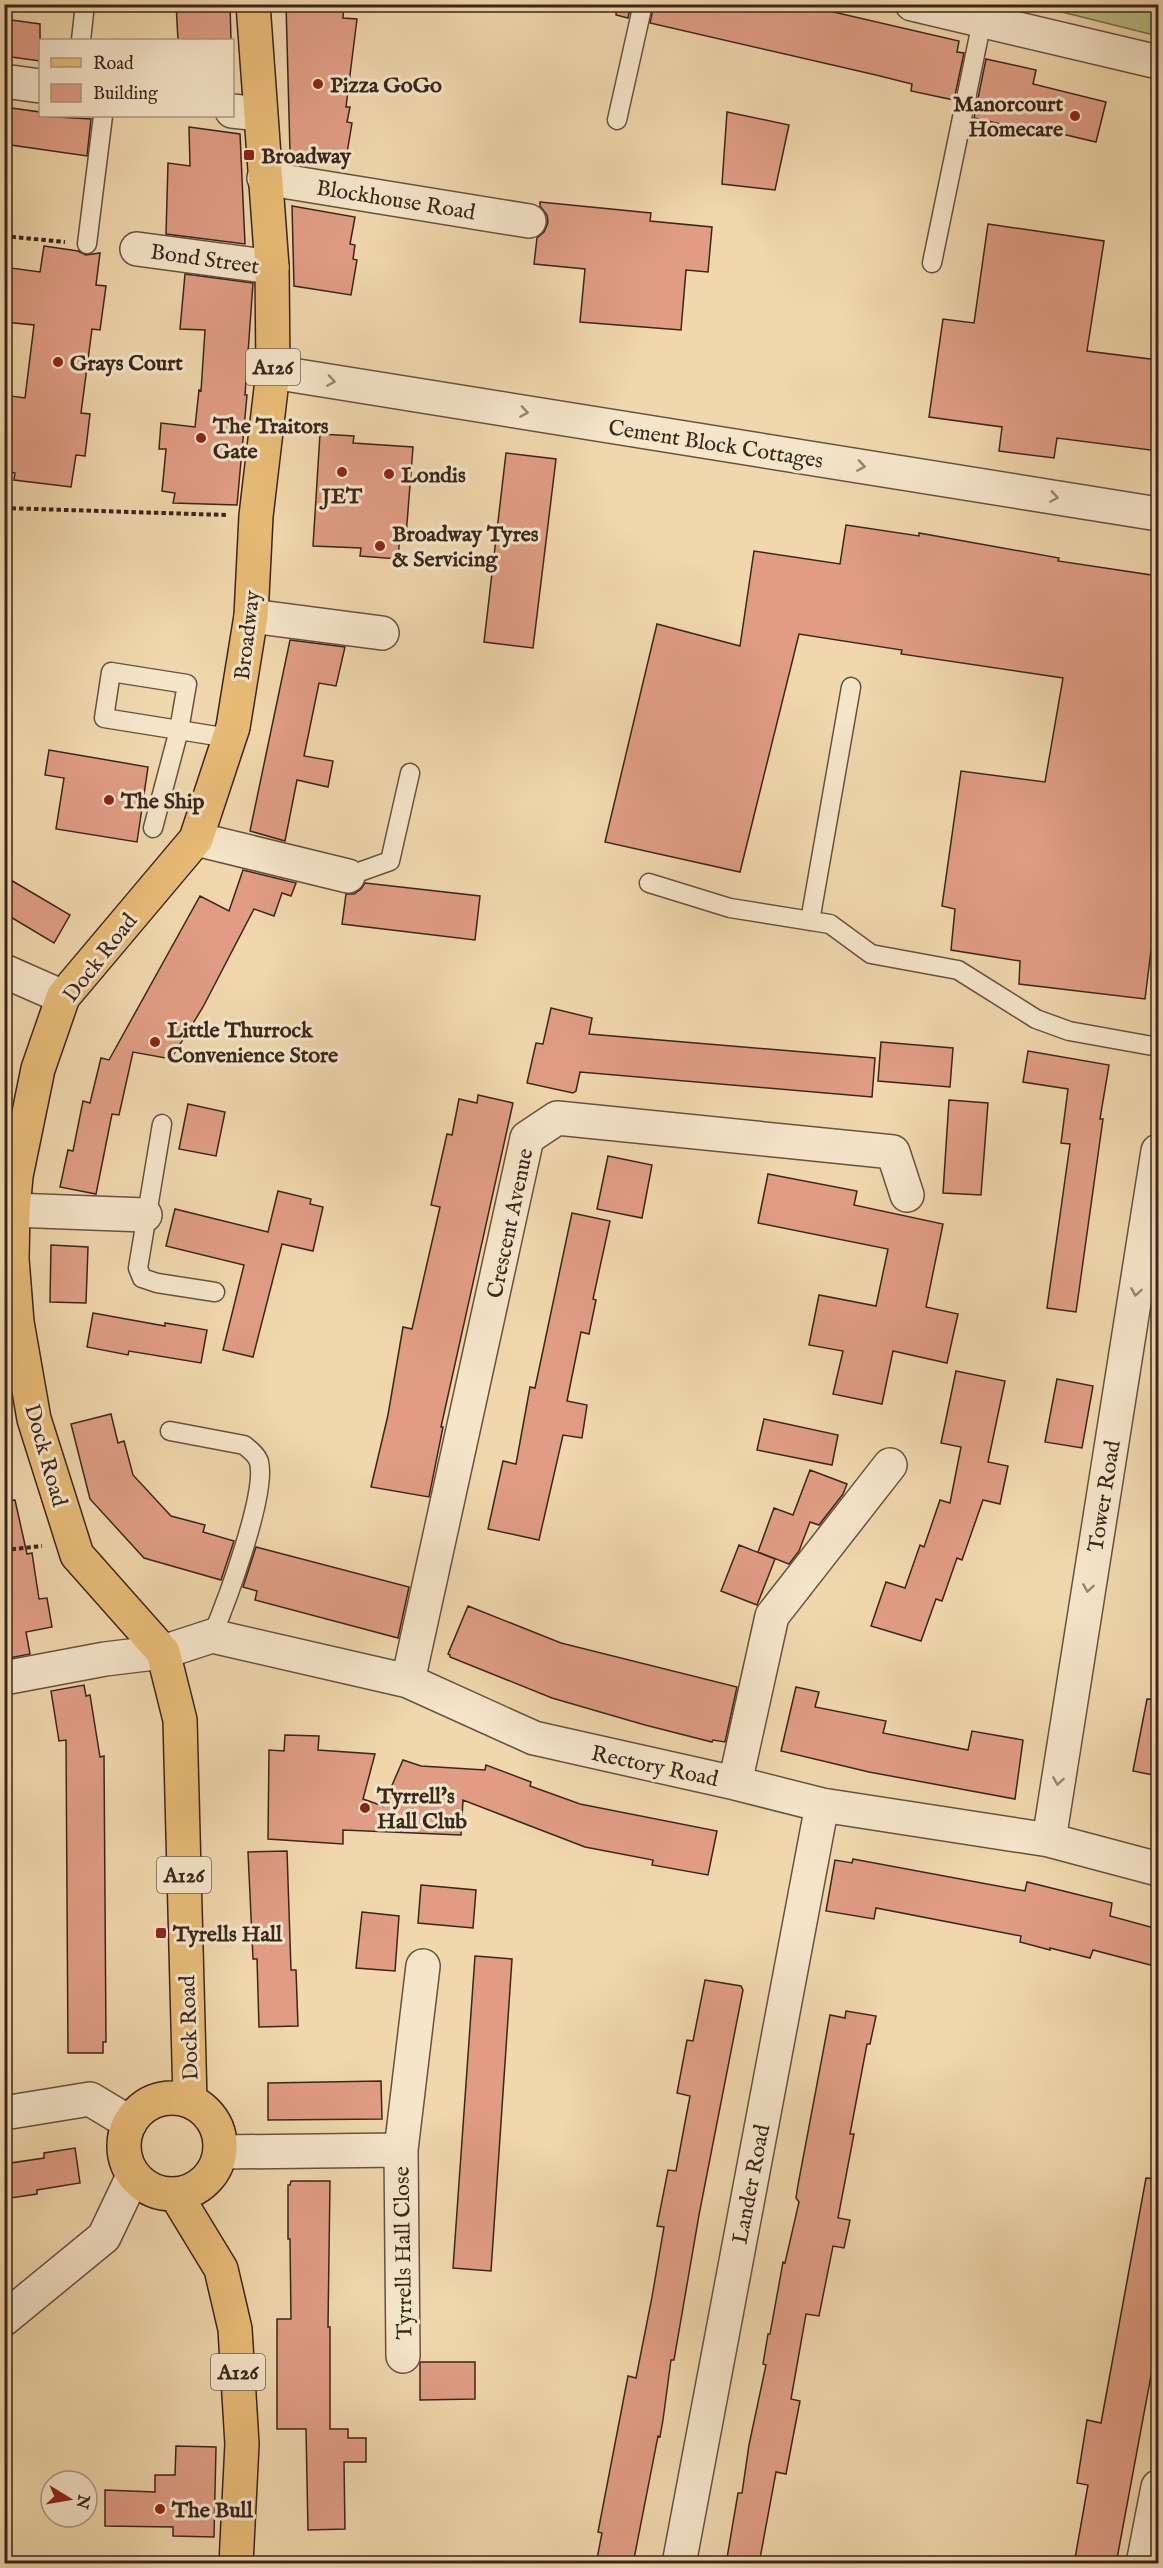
<svg xmlns="http://www.w3.org/2000/svg" width="1163" height="2568" font-family="'IM FELL English',serif">
<style>
.green{fill:#babe89;stroke:#7a7252;stroke-width:1.5}
.building{fill:#e09d84;stroke:#3b261b;stroke-width:1.5}
.lines{fill:none;stroke-linecap:round;stroke-linejoin:round}
.lane-casing{stroke:#68523f;stroke-width:21}
.street-casing{stroke:#68523f;stroke-width:36}
.primary-casing{stroke:#3b261b;stroke-width:36}
.path{stroke:#3b261b;stroke-width:4;stroke-dasharray:4.5 3;stroke-linecap:butt}
.lane{stroke:#f5e5c9;stroke-width:18}
.street{stroke:#f5e5c9;stroke-width:33}
.primary{stroke:#e8bc76;stroke-width:33}
.oneway{stroke:#988672}
.poi-dot{fill:#8f2418;stroke:#f5e5c9;stroke-width:2}
.labels{text-anchor:middle;stroke-width:6;stroke-linejoin:round;paint-order:stroke}
.shield{fill:#f5e5c9;stroke:#735f4f;stroke-width:1.5}
.shield-label{font-size:21px;font-weight:bold;fill:#3b261b}
.poi-label{font-size:22px;font-weight:bold;fill:#3b261b;stroke:#f5e5c9;text-anchor:start}
.street-label{font-size:22px;fill:#3b261b;stroke:#f5e5c9}
</style>
<rect width="100%" height="100%" fill="#f0d7ac"/>
<filter id="stains"><feTurbulence type="fractalNoise" baseFrequency=".00333" numOctaves="4"/><feColorMatrix values="0 0 0 0 .2 0 0 0 0 .09 0 0 0 0 .02 0 0 0 .5 -.17"/></filter>
<radialGradient id="worn" r=".72"><stop offset=".6" stop-color="#630" stop-opacity="0"/><stop offset="1" stop-color="#630" stop-opacity=".3"/></radialGradient>
<path class="green" d="M1034 5H1158V36Z"/>
<path class="building" d="M176 4H230L231 40H178Z
M286 4H344L343 18 357 19 346 107H350L347 122 352 123 345 165 296 158 290 152Z
M617 4H631L628 18 616 15Z
M654 4H799L959 41 957 52 964 53 954 100 911 91 912 84 876 75 650 23Z
M4 19 40 24V61L4 56Z
M986 59 1036 70 1033 84 1106 102 1096 142 1024 125 1023 129 974 118Z
M4 107 40 112V116L91 119 87 156 4 144Z
M727 112 789 125 775 190 722 184Z
M189 127 240 134 245 244 166 234 168 163 190 166Z
M540 202 651 213 650 221 712 227 708 272 686 270 681 330 580 322 585 269 534 264 537 238 544 232 548 223 547 215 540 206Z
M292 206 355 217 350 244 355 245 353 259 357 260 351 295 294 286Z
M988 224 1104 241 1087 351 1158 360V451L1057 438 1054 458 999 451 1002 427 929 417 943 319 974 323Z
M44 246 78 251 86 255 100 253 96 285 106 286 100 330 92 329 81 413 90 414 85 456 76 455 71 487 14 480 15 473 4 471V395L25 398 34 325 4 322V267L40 272Z
M185 274 253 283 245 395H247L237 505 173 503 175 493 162 491 166 449H159L161 423 195 427 199 390 201 391 205 330 180 329Z
M320 434 354 436 353 443 413 447 406 536 400 535 398 559 360 556 361 548 313 546Z
M506 453 556 459 533 648 484 642Z
M846 525 919 536V533L1059 558 1058 561 1158 576V894L1145 999 1019 984 1020 961 951 950 955 909 942 906 961 771 1045 782 1063 678 901 654 902 650 799 634 740 872 605 842 657 624 740 646 754 551 840 564Z
M290 640 345 647 336 686 319 683 304 756 333 761 328 787 297 780 285 841 250 831Z
M49 750 148 767 137 842 56 829 64 778 45 775Z
M243 870 296 883 291 896 282 893 274 916 254 909 203 1007 171 1059 133 1052 119 1115 112 1114 96 1194 60 1187 68 1150 73 1151 83 1101 90 1103 101 1058 109 1060 200 896 229 911Z
M4 876 70 915 54 943 4 913Z
M365 883 480 896 475 940 342 924 346 894H354L361 889Z
M551 1008 592 1018 589 1034 875 1058 872 1097 580 1072 576 1091 573 1093 527 1083 536 1043 543 1044Z
M881 1042 953 1048 950 1087 878 1081Z
M1028 1051 1109 1065 1100 1119H1103L1076 1312 1047 1308 1070 1144 1061 1143 1068 1089 1023 1082Z
M478 1095 513 1103 441 1427H443L429 1497 371 1487 388 1415 403 1327 412 1329 440 1207 431 1205 447 1134 452 1135 459 1099 477 1103Z
M949 1100 988 1103 981 1195 943 1193Z
M188 1104 225 1112 216 1156 179 1149Z
M608 1156 652 1165 642 1218 597 1209Z
M768 1174 857 1191 854 1205 943 1224 926 1307 958 1314 947 1363 893 1351 882 1404 833 1394 843 1351 809 1345 819 1295 876 1306 888 1249 758 1223Z
M278 1191 311 1199 310 1204 323 1207 313 1251 282 1244 253 1357 223 1350 244 1265 166 1246 175 1209 268 1232Z
M572 1213 610 1221 593 1299 596 1300 589 1334 581 1332 567 1401 587 1405 582 1438 563 1435 539 1540 488 1529 503 1461 516 1464 530 1387 535 1388Z
M51 1245 88 1247 86 1303 50 1302Z
M93 1313 165 1326V1323L207 1330 201 1363 129 1351 128 1355 87 1347Z
M956 1371 1005 1381 988 1462 1008 1466 1000 1504 983 1500 962 1560 957 1558 942 1601 936 1599 921 1641 871 1626 886 1582 905 1588 920 1545 924 1547 940 1500 950 1503 961 1447 941 1443Z
M1057 1379 1093 1386 1082 1448 1045 1442Z
M111 1414 118 1443 124 1441 133 1475 171 1516 205 1525 203 1532 234 1541 221 1580 144 1558 90 1499 71 1424Z
M764 1419 838 1435 832 1465 757 1450Z
M810 1470 847 1484 843 1494 819 1525 810 1522 799 1551 789 1564 758 1552 774 1508 793 1515Z
M15 1500 27 1554 32 1553 39 1599 47 1598 52 1627 26 1632 30 1654 4 1659V1501Z
M739 1545 775 1559 757 1605 721 1591Z
M256 1547 409 1587 398 1638 255 1600 257 1591 243 1587Z
M468 1606 561 1643 737 1687 725 1742 713 1740 712 1742 645 1725 552 1698 450 1657V1655L448 1654Z
M84 1685 86 1696 90 1695 100 1757 104 1756 106 2042H103V2053H68L66 1740 59 1741 51 1691Z
M796 1687 819 1692 815 1707 886 1721 883 1733 968 1750 972 1731 1023 1740 1015 1799 869 1772 781 1751Z
M1147 1699 1158 1700V1776L1133 1771Z
M285 1735 319 1736 318 1750 375 1754 363 1799 383 1806 403 1760 421 1766 485 1770 486 1765 531 1782 530 1786 580 1804 717 1831 708 1875 652 1865 653 1860 585 1847 463 1800 461 1835 343 1830V1844L268 1839 269 1750 284 1751Z
M287 1851 291 1970H296L298 2026 259 2027 257 1959H253L248 1852Z
M853 1859 1025 1891 1027 1882 1112 1903 1110 1916 1158 1929V1967L1093 1950 1090 1958 1050 1948V1950L1020 1942 1021 1936 876 1908 874 1919 826 1911 835 1860 852 1863Z
M421 1885 476 1890 473 1928 418 1923Z
M362 1912 399 1916 395 1971 356 1968Z
M475 1956 512 1959 491 2271 453 2268Z
M705 1980 741 1986 743 1990 699 2215 674 2360H671L663 2420 660 2437 658 2436 633 2564H596L602 2533 598 2532 628 2376 636 2378 652 2297 664 2227 657 2226 668 2170 676 2171 683 2133 690 2096 677 2093 687 2040 693 2041Z
M846 2011 876 2016 870 2044H867L850 2134H854L838 2218 850 2220 844 2248 833 2246 819 2316 806 2314 791 2399 800 2401 793 2437 786 2474 776 2472 759 2564H726L738 2493H742L749 2445 766 2365 763 2364 768 2334H770L783 2262 785 2263 799 2202 796 2198 798 2185 830 2015 845 2018Z
M381 2081 382 2119 268 2120V2083Z
M75 2148 80 2183 37 2190V2194L4 2199V2164L44 2158V2153Z
M1146 2178 1158 2179V2338L1116 2564H1074L1088 2485 1077 2483 1087 2420 1101 2423Z
M291 2181H330L328 2327H330V2429H348V2438H366V2462H344L345 2529 308 2530 306 2429H277V2319H291L290 2239H288V2185H290Z
M420 2362H475V2399L420 2400Z
M176 2446 216 2447 214 2537 173 2536V2527L105 2526V2490L155 2492V2475H175Z"/>
<g class="lines">
<g class="lane-casing">
<path id="lane" d="M81 40 85 4
M617 120 643 4
M87 244 103 116
M932 263 982 21
M153 828 179 730 187 684 111 672 104 718 229 738
M348 876 390 861 410 773
M649 883 730 908 830 924 871 954 958 970 1036 1019 1069 1031 1158 1047
M810 921 851 687
M162 1124 138 1268 142 1278 157 1283 215 1292
M170 1431 244 1445C249 1449 257 1455 259 1462 267 1494 226 1603 212 1636"/>
</g>
<g class="street-casing">
<path id="street" d="M912 4 1158 62
M4 81 40 86
M232 111 260 114
M264 178 529 221
M137 249 272 267
M273 372 1158 514
M251 616 382 633
M196 839 348 876
M4 971 63 997
M13 1210 145 1215
M4 1678 105 1659 163 1652 212 1636 408 1681 534 1738 735 1783 822 1805 1049 1840 1158 1869
M408 1681 527 1138 557 1118 893 1152 907 1195
M735 1783 772 1616 890 1465
M1049 1840 1158 1151
M4 2113 90 2099 130 2123
M221 2152 401 2150
M4 2319 104 2237 133 2176
M403 2356 401 2150 423 1966
M679 2564 822 1805
M1143 2564 1158 2487"/>
</g>
<g class="primary-casing">
<path id="primary" d="M124 2146a48 48 0 1 1 96 0a48 48 0 1 1-96 0Z
M190 2100 180 1720 163 1652 77 1555 34 1419 17 1322 12 1259 13 1210 16 1176 38 1069 63 997 196 839 233 727 251 616 256 516 273 372 272 267 253 4
M176 2195 221 2269 235 2329 242 2444 236 2564"/>
</g>
<path class="path" d="M4 236 65 242
M4 508 226 515
M4 1550 42 1546"/>
<use href="#lane" class="lane"/>
<use href="#street" class="street"/>
<use href="#primary" class="primary"/>
</g>
<defs><path id="oneway-chevron" d="M-2-3.5L2.5 0L-2 3.5" fill="none" stroke-width="1.6" stroke-linecap="round" stroke-linejoin="round" transform="scale(1.5)"/></defs>
<g class="oneway">
<use href="#oneway-chevron" transform="translate(331 381) rotate(9)"/>
<use href="#oneway-chevron" transform="translate(524 412) rotate(9)"/>
<use href="#oneway-chevron" transform="translate(861 466) rotate(9)"/>
<use href="#oneway-chevron" transform="translate(1054 497) rotate(9)"/>
<use href="#oneway-chevron" transform="translate(1136 1292) rotate(99)"/>
<use href="#oneway-chevron" transform="translate(1088 1588) rotate(99)"/>
<use href="#oneway-chevron" transform="translate(1058 1781) rotate(99)"/>
</g>
<g class="poi-dot">
<circle cx="318" cy="84" r="6"/>
<circle cx="1075" cy="116" r="6"/>
<rect x="243" y="149" width="12" height="12" rx="3"/>
<circle cx="58" cy="362" r="6"/>
<circle cx="201" cy="438" r="6"/>
<circle cx="342" cy="472" r="6"/>
<circle cx="389" cy="474" r="6"/>
<circle cx="380" cy="546" r="6"/>
<circle cx="109" cy="800" r="6"/>
<circle cx="155" cy="1042" r="6"/>
<circle cx="365" cy="1808" r="6"/>
<rect x="155" y="1927" width="12" height="12" rx="3"/>
<circle cx="160" cy="2509" r="6"/>
</g>
<g class="labels">
<g class="shield">
<rect x="246" y="349" width="54" height="36" rx="4.5"/>
<rect x="157" y="1857" width="54" height="36" rx="4.5"/>
<rect x="211" y="2354" width="54" height="36" rx="4.5"/>
</g>
<g class="shield-label">
<text x="273" y="374">A126</text>
<text x="184" y="1882">A126</text>
<text x="238" y="2379">A126</text>
</g>
<g class="poi-label">
<text x="330" y="92">Pizza GoGo</text>
<text x="1063" y="111" text-anchor="end">Manorcourt<tspan x="1063" dy="25">Homecare</tspan></text>
<text x="261" y="163">Broadway</text>
<text x="70" y="370">Grays Court</text>
<text x="213" y="433">The Traitors<tspan x="213" dy="25">Gate</tspan></text>
<text x="401" y="482">Londis</text>
<text x="342" y="503" text-anchor="middle">JET</text>
<text x="392" y="541">Broadway Tyres<tspan x="392" dy="25">&amp; Servicing</tspan></text>
<text x="121" y="808">The Ship</text>
<text x="167" y="1037">Little Thurrock<tspan x="167" dy="25">Convenience Store</tspan></text>
<text x="377" y="1803">Tyrrell's<tspan x="377" dy="25">Hall Club</tspan></text>
<text x="173" y="1941">Tyrells Hall</text>
<text x="172" y="2517">The Bull</text>
</g>
<g class="street-label">
<text transform="translate(396 199) rotate(9)" y="8">Blockhouse Road</text>
<text transform="translate(205 258) rotate(8)" y="8">Bond Street</text>
<text transform="translate(716 443) rotate(9)" y="8">Cement Block Cottages</text>
<text transform="translate(246 635) rotate(-83)" y="8">Broadway</text>
<text transform="translate(99 957) rotate(-52)" y="8">Dock Road</text>
<text transform="translate(509 1223) rotate(-78)" y="8">Crescent Avenue</text>
<text transform="translate(47 1455) rotate(74)" y="8">Dock Road</text>
<text transform="translate(1103 1496) rotate(-81)" y="8">Tower Road</text>
<text transform="translate(655 1765) rotate(12)" y="8">Rectory Road</text>
<text transform="translate(188 2028) rotate(-92)" y="8">Dock Road</text>
<text transform="translate(750 2184) rotate(-79)" y="8">Lander Road</text>
<text transform="translate(402 2253) rotate(-91)" y="8">Tyrrells Hall Close</text>
</g>
</g>
<rect width="1163" height="2568" fill="none" stroke="#f0d7ac" stroke-width="24"/>
<rect x="6" y="6" width="1151" height="2556" fill="none" stroke="#3b261b" stroke-width="3"/>
<rect x="12" y="12" width="1139" height="2544" fill="none" stroke="#3b261b" stroke-width="1.5"/>
<rect x="39" y="39" width="195" height="78" fill="#f5e5c9" stroke="#ab9983" stroke-width="1.5"/>
<rect x="51" y="58" width="30" height="9" fill="#e8bc76" stroke="#ab9983" stroke-width="1.5"/>
<text x="93" y="69" font-size="18" fill="#3b261b">Road</text>
<rect x="51" y="84" width="30" height="18" fill="#e09d84" stroke="#ab9983" stroke-width="1.5"/>
<text x="93" y="99" font-size="18" fill="#3b261b">Building</text>
<g transform="translate(69 2499) rotate(101)"><circle r="28" fill="#f5e5c9" stroke="#ab9983" stroke-width="1.5"/>
<path d="M0-4.5L10 22L0 15L-10 22Z" fill="#8f2418"/>
<text y="-9" font-size="16" font-weight="bold" text-anchor="middle" fill="#3b261b">N</text>
</g>
<rect width="100%" height="100%" filter="url(#stains)"/>
<rect width="100%" height="100%" fill="url(#worn)"/>
</svg>
